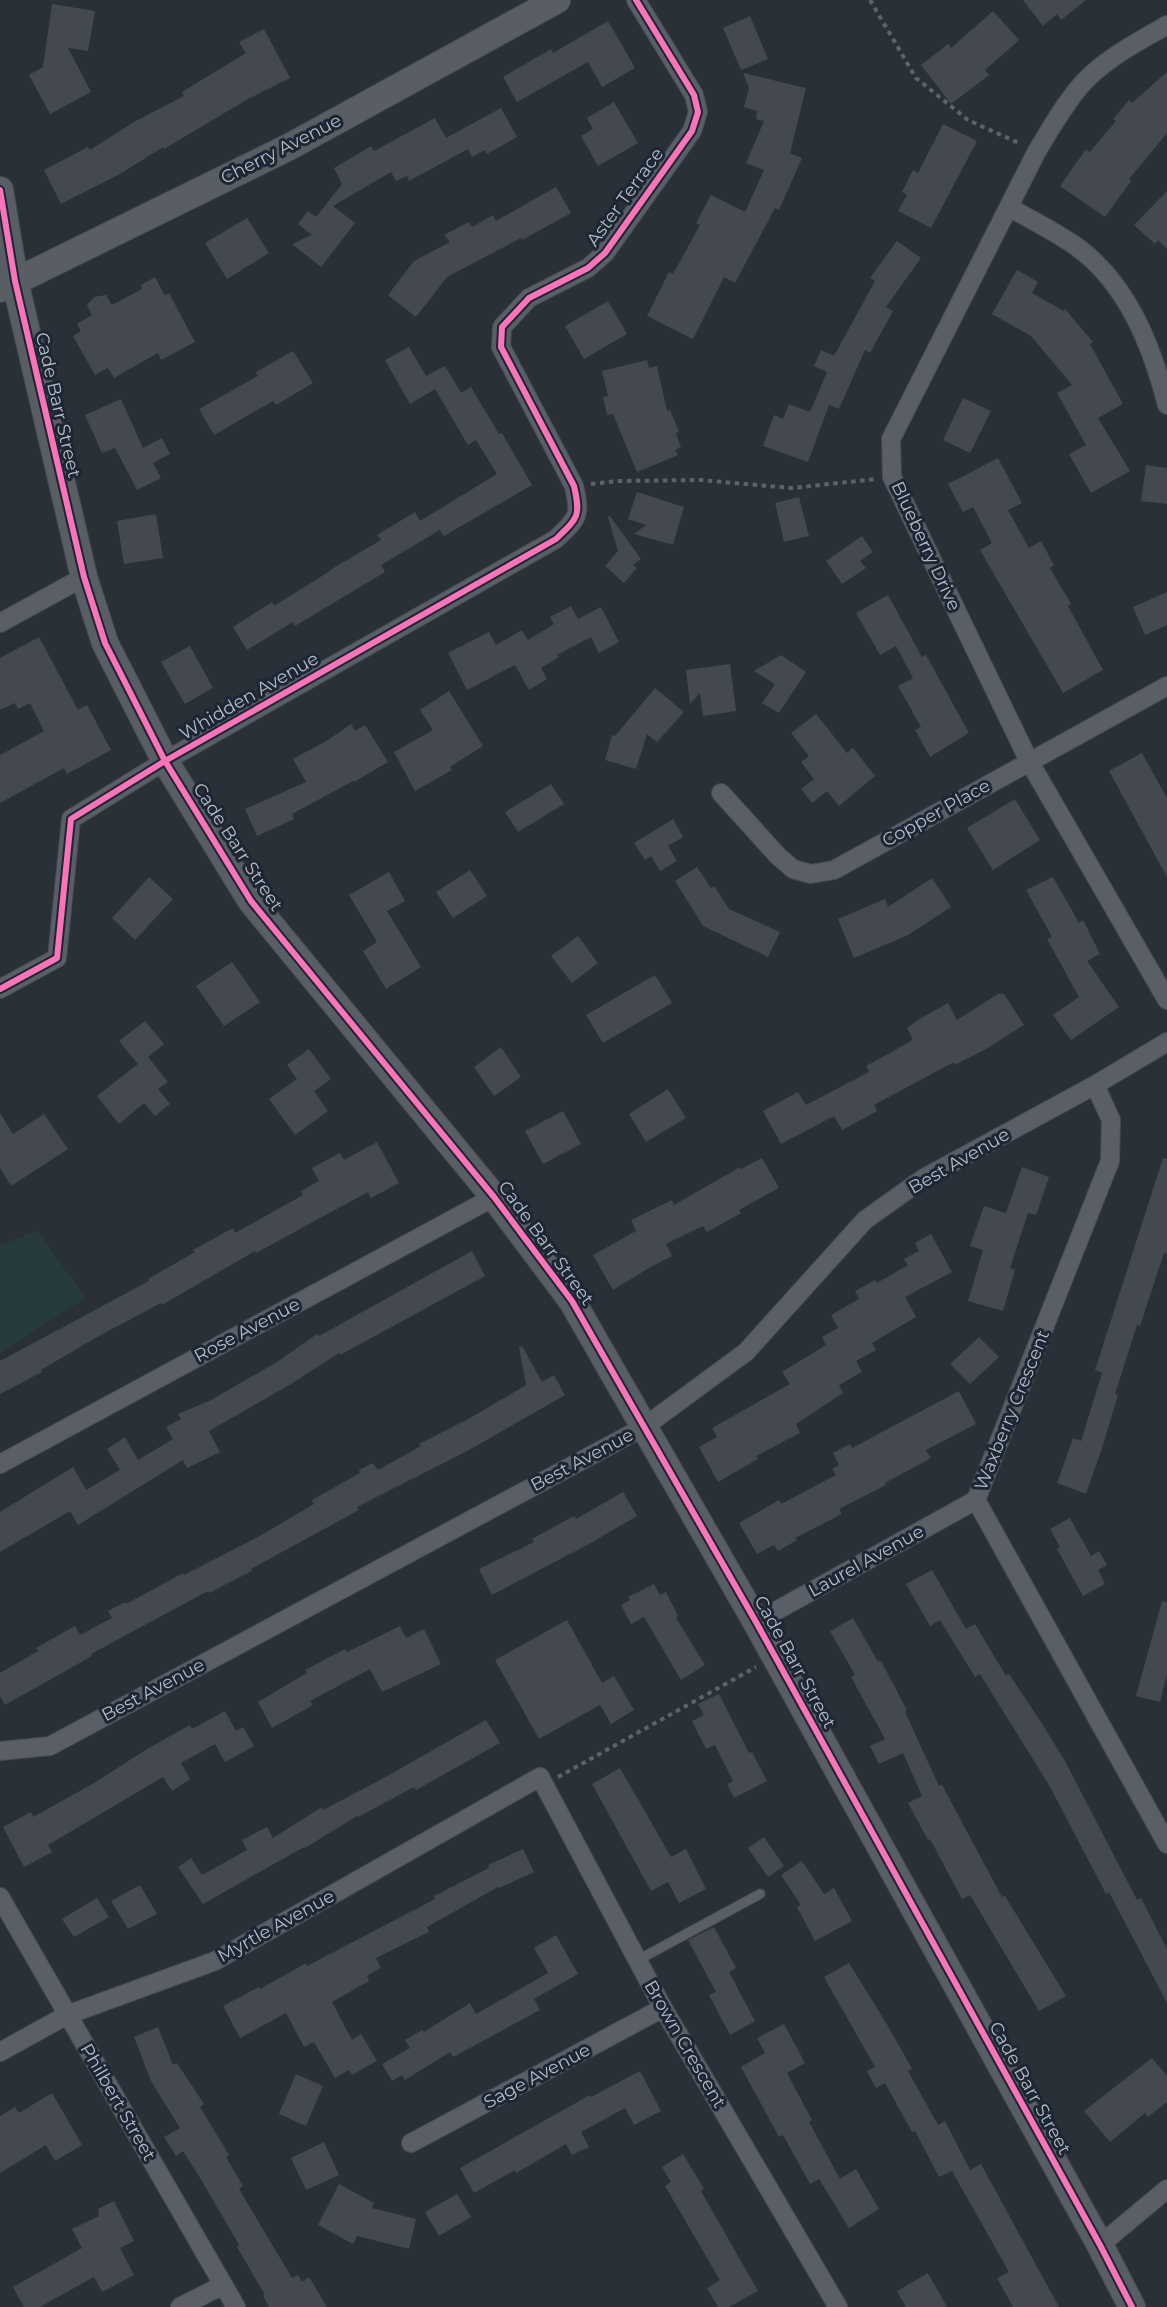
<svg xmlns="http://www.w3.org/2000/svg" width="1167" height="2307" font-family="Montserrat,sans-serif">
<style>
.green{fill:#273a3e}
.building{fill:#444950}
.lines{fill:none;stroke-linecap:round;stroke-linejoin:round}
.lane-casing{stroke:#484c53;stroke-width:11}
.street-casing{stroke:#484c53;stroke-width:20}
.secondary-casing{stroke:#484c53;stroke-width:28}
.path{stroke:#5d636a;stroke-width:4;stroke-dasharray:4.5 4.5;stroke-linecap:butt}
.lane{stroke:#5a5e66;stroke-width:9}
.street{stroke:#5a5e66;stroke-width:18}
.secondary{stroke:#595d64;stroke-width:26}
.cycleway-casing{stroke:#1d2633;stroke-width:10}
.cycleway{stroke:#fb73b8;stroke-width:6}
.labels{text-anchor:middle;stroke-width:6;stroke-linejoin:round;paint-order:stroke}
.street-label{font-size:18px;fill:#b4bcc9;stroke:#1d2633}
</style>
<rect width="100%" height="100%" fill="#2a3038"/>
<path class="green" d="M37 1231 86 1298 0 1353V1245Z"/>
<path class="building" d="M1023 0H1086L1061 20 1057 14 1043 26Z
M52 4 95 11 88 51 68 48 91 92 50 114 29 75 43 67Z
M993 11 1019 40 985 70 989 75 951 104 921 65 948 44 951 48Z
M750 16 768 59 741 70 723 28Z
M608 21 635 68 602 87 588 62 517 102 503 77 551 49 553 53Z
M264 29 290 78 248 99 164 149 163 147 120 174 61 204 44 170 88 147 90 150 134 122 184 96 182 92 246 53 239 42Z
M1167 72V133L1129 179 1131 181 1105 217 1060 186 1086 149 1090 152 1116 121 1113 119 1129 100 1132 103Z
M743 73 806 88 790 153 802 158 779 210 775 208 735 283 724 277 693 339 647 316 669 272 673 274 700 225 696 223 711 195 745 212 764 170 746 163 764 121 756 119 757 111 744 107 749 88Z
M614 102 638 143 598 166 581 136 593 129 587 118Z
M501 108 517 137 487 154 485 150 472 157 468 149 409 181 407 176 396 181 391 172 333 206 355 223 321 267 292 244 312 235 298 224 308 211 316 217 342 184 334 168 371 146 374 151 435 118 446 138Z
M943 124 977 141 931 228 898 211 907 195 902 192 913 170 918 173Z
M556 187 571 213 522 240 521 238 447 277 416 317 388 295 414 261 450 242 444 235 469 222 472 227 493 215 496 221Z
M1167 191V249L1158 240 1155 244 1134 225Z
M247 218 269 253 227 279 205 243Z
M897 241 921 258 886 307 893 311 870 353 865 350 839 409 829 405 808 462 763 446 774 415 783 419 789 404 810 412 827 372 814 366 821 350 834 356 875 281 870 278Z
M1017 270 1038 282 1032 293 1064 311 1065 309 1093 342 1090 344 1123 404 1098 418 1130 471 1091 493 1069 454 1086 445 1057 393 1072 385 1031 336 992 314Z
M155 277 165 296 169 293 195 342 161 360 158 353 114 378 108 368 95 375 73 336 81 331 77 324 92 315 87 305 94 297 106 295 112 305 142 289 141 285Z
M608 301 627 334 584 359 565 326Z
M409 347 426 376 445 366 461 393 471 387 499 434 502 433 532 485 444 536 440 530 381 565 385 572 295 626 293 622 247 650 233 627 272 602 274 606 330 571V570L381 540 377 535 415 512 420 521 497 474 476 440 468 445 435 389 410 404 385 360Z
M293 351 313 383 276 405 273 401 214 435 199 409 258 376 256 372Z
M647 360 649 368 657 366 667 411 670 410 679 431 676 434 681 447 675 450 678 455 637 472 613 414 607 415 603 397 608 396 602 371Z
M963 398 991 411 970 453 943 440Z
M121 399 143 448 162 438 170 454 153 463 161 478 137 490 115 448 102 453 85 415Z
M998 458 1022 503 1008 510 1029 548 1041 541 1054 565 1050 568 1071 604 1068 606 1103 670 1063 693 980 550 992 543 973 507 963 512 948 484Z
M1146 465 1167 468V504L1141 501Z
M637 492 684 507 673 545 634 534 646 525 628 519Z
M799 497 809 536 784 542 775 503Z
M156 514 163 558 124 564 117 521Z
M610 516 641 559 633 565 637 568 624 583 605 566 618 551 608 517Z
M862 536 873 552 860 561 866 568 842 584 826 561Z
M1167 592V625L1145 635 1133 607Z
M888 595 922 657 926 655 969 733 930 757 915 730 921 727 898 686 913 678 896 646 880 655 856 613Z
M571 606 578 619 601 607 619 642 599 653 591 637 557 655 559 657 541 668 547 679 529 690 515 665 467 690 448 653 489 632 496 645 522 630 528 640 554 624 550 617Z
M39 637 78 710 87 705 111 750 67 774 64 768 0 803V755L44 731 30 703 18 709 15 703 0 710V658Z
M190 646 213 688 185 704 161 662Z
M781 655 806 672 779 713 762 703 775 684 754 671Z
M730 664 736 711 703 716 700 693 690 704 686 670Z
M655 688 684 712 657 742 647 734 636 769 605 760 612 735 615 736Z
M449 691 483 746 450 767 452 770 415 791 394 752 433 730 420 710Z
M816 714 847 753 853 748 875 776 839 806 827 791 812 803 801 789 814 779 801 762 809 756 791 733Z
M351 724 355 731 365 725 388 762 354 782 353 781 292 814 294 819 257 836 245 809 306 782 293 759 328 740Z
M1142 753 1167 798V877L1109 771Z
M551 784 564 804 518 832 505 812Z
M1015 799 1040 840 993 870 967 828Z
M673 819 683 837 668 846 677 861 660 871 651 856 645 860 634 843Z
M697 867 711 888 714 886 729 909 780 932 768 957 703 926 675 881Z
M470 870 487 896 453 918 436 892Z
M389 872 405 901 387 911 421 967 386 989 363 951 377 942 349 895Z
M149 877 173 899 135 940 112 918Z
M1053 877 1079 923 1083 920 1100 954 1087 961 1119 1007 1071 1040 1053 1015 1079 997 1047 939 1052 937 1026 890Z
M932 878 951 907 908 935 854 958 838 919 885 899 888 907Z
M578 936 598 963 572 983 551 956Z
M232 962 260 1002 224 1026 196 986Z
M655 975 672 1003 603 1043 586 1015Z
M998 994H1004L1024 1025 986 1049 955 1065 954 1062 874 1105 877 1111 842 1130 834 1116 781 1144 763 1111 798 1092 806 1105 869 1072 866 1066 913 1040 907 1028 918 1020 948 1003 957 1020Z
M145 1021 164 1044 148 1057 168 1082 158 1089 170 1104 155 1116 144 1103 119 1124 97 1096 138 1064 119 1041Z
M501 1047 521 1077 494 1096 474 1067Z
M309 1049 331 1079 314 1091 328 1111 295 1135 269 1099 297 1079 287 1065Z
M668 1089 686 1118 646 1142 629 1114Z
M563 1111 581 1144 543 1164 525 1131Z
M0 1113 13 1134 44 1114 68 1149 11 1186 0 1168Z
M377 1142 399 1183 371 1198 368 1192 256 1253 255 1251 162 1305 161 1303 97 1337 41 1370 42 1372 0 1394V1361L149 1281 148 1279 195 1252 193 1250 233 1228 235 1233 303 1195 301 1191 319 1181 312 1168 340 1153 344 1160Z
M762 1158 779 1188 739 1210 741 1213 707 1232 703 1226 666 1244 672 1256 649 1268 613 1290 593 1255 636 1231 631 1220 672 1200 674 1205 740 1167 741 1169Z
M1163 1158 1167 1159V1254L1164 1253 1140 1326 1137 1325 1115 1394 1118 1395 1102 1448 1086 1494 1057 1483 1073 1438 1081 1441 1102 1373 1095 1370Z
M1022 1167 1049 1177 1036 1215 1028 1213 1010 1268 1015 1270 1003 1311 968 1301 983 1250 970 1246 984 1206 1006 1213Z
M931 1234 952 1272 905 1297 916 1317 872 1343 876 1350 856 1361 862 1372 839 1385 843 1393 796 1424 800 1433 756 1456 758 1459 718 1482 699 1447 717 1437 712 1428 790 1384 782 1372 826 1345 822 1337 838 1328 831 1315 859 1299 855 1291 875 1280 877 1283 908 1265 904 1259 919 1251 915 1243Z
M472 1251 485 1276 340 1355 339 1353 291 1384 209 1431 220 1452 187 1468 183 1460 78 1525 70 1511 0 1552V1512L73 1467 86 1490 120 1470 107 1449 125 1437 138 1460 173 1439 166 1427 181 1419 178 1414 211 1400 277 1362 317 1334 319 1336Z
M979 1337 999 1357 970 1384 950 1364Z
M522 1346 542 1382 554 1375 565 1395 469 1450 357 1507 359 1510 251 1569 252 1571 209 1593 208 1591 91 1654 92 1656 5 1705 0 1696V1673L38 1651 36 1648 75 1626 80 1635 112 1618 108 1611 125 1602 126 1604 183 1573 184 1575 258 1537 314 1504 312 1500 360 1473 359 1470 373 1463 378 1470 421 1446 419 1444 472 1417 526 1385 519 1347Z
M959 1391 976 1424 926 1450 931 1458 885 1483 886 1485 839 1509 842 1514 795 1538 797 1540 778 1551 774 1545 757 1554 739 1523 779 1500 781 1504 836 1475 832 1469 839 1465 833 1453 850 1444 852 1448Z
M623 1492 637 1516 589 1544 492 1595 479 1569 534 1542 532 1539 574 1516 576 1519Z
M1070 1518 1091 1556 1099 1551 1107 1565 1098 1570 1105 1584 1083 1596 1057 1549 1060 1547 1050 1529Z
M932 1570 966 1629 975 1624 1006 1676 1009 1674 1041 1722 1065 1761 1137 1900 1141 1898 1167 1949V2003L1109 1892 1106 1894 1049 1785 980 1674 975 1677 940 1620 930 1626 906 1584Z
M654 1584 660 1595 666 1592 678 1616 676 1618 705 1665 681 1680 644 1617 631 1624 621 1605 630 1600 628 1597Z
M1162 1601 1167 1602V1674L1160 1702 1136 1696Z
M853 1618 878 1662 881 1661 907 1710 905 1712 939 1786 942 1785 1002 1897 1005 1896 1066 1996 1039 2011 970 1895 962 1899 930 1839 928 1840 908 1803 922 1796 903 1753 879 1764 870 1746 885 1739 851 1677 855 1675 830 1631Z
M567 1620 602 1683 614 1676 634 1710 611 1724 600 1705 539 1739 495 1660Z
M400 1626 406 1638 424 1629 441 1664 382 1692 370 1669 310 1701 313 1705 272 1728 258 1702 307 1673 305 1670 345 1649 347 1652Z
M719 1694 749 1753 752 1752 767 1781 734 1798 727 1784 733 1781 715 1745 706 1749 692 1721 704 1715 698 1704Z
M225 1711 236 1731 243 1727 254 1746 225 1762 215 1744 181 1763 190 1779 172 1791 163 1777 48 1845 52 1852 24 1867 3 1827 31 1812 33 1817 94 1783 147 1749 190 1725 192 1729Z
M486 1720 500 1743 416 1790 414 1787 358 1817 357 1816 305 1848 304 1847 203 1904 178 1867 191 1858 202 1875 247 1850 242 1840 267 1827 273 1838 322 1807 323 1810 380 1780Z
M620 1768 671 1857 686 1849 706 1889 679 1903 668 1882 651 1891 592 1784Z
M764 1837 784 1866 768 1877 748 1848Z
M523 1849 534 1872 499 1888 498 1887 427 1927 429 1932 376 1958 381 1968 367 1976 369 1981 332 2002 352 2040 361 2034 377 2061 352 2075 349 2070 335 2078 314 2042 304 2047 286 2013 240 2038 223 2006 259 1987 260 1989 306 1963 307 1966 435 1899 434 1896 489 1868 488 1865Z
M802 1861 824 1894 834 1888 852 1921 815 1941 797 1907 801 1905 781 1875Z
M140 1885 157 1914 128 1929 111 1901Z
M97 1898 109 1917 74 1937 62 1919Z
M714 1927 736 1968 729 1972 755 2021 730 2035 709 1995 716 1992 688 1940Z
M556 1935 578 1974 534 1999 540 2010 453 2057 450 2052 405 2080 402 2075 392 2081 382 2064 410 2048 405 2040 422 2030 424 2032 470 2003 476 2014 548 1973 534 1948Z
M849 1963 888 2026 912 2069 908 2071 938 2125 945 2121 970 2170 981 2164 1059 2307H1013L997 2278 1009 2272 952 2171 939 2177 915 2131 912 2132 885 2083 876 2088 867 2071 875 2067 824 1977Z
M784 2024 805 2063 787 2073 812 2120 809 2122 840 2179 856 2169 879 2209 849 2228 819 2179 810 2184 783 2135 779 2137 741 2067 765 2053 757 2038Z
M158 2027 173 2065 177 2063 204 2104 200 2107 229 2155 226 2157 243 2186 239 2189 292 2278 298 2275 302 2282 309 2277 327 2307H269L263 2296 265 2295 237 2247 239 2245 202 2181 183 2151 176 2156 164 2137 180 2128 151 2081 134 2037Z
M1152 2058 1167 2076V2102L1148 2117 1145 2113 1110 2142 1084 2111Z
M640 2071 661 2111 634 2125 625 2108 581 2132 589 2147 572 2155 566 2144 516 2173 515 2170 474 2193 460 2168 590 2095 591 2097Z
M296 2074 323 2086 306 2126 279 2114Z
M52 2093 82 2145 55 2161 46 2145 0 2173V2116L15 2107 19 2113Z
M324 2142 339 2175 306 2190 291 2158Z
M683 2154 704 2189 701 2191 758 2291 729 2307H718L707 2288 720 2280 665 2186 671 2182 662 2167Z
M339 2184 374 2203 372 2208 416 2219 409 2249 357 2236 353 2244 318 2225Z
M457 2194 471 2217 439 2236 425 2212Z
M114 2201 134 2241 120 2248 134 2275 102 2292 94 2277 40 2307H24L13 2287 82 2248 72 2229 99 2216 98 2209Z
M928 2273 947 2307H906L897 2291Z"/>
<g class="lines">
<g class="lane-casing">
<path id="lane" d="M638 1960 760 1894"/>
</g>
<g class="street-casing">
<path id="street" d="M1167 25C1138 42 1106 58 1083 83 1065 103 1051 128 1037 151L891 439 892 477 1029 761 1167 1000
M1009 207C1031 220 1056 232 1077 247 1128 284 1152 347 1167 405
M0 623 84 577
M721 793 778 856 793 869 811 874 834 870 1167 686
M0 989 57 958 71 819 165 761 556 539C578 518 581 516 574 486L501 347 502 327 529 298 588 268 605 253 692 131 698 112 694 95 636 0
M0 1464 494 1197
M976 1500 1110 1161 1111 1120 1095 1085
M976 1500 1167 1844
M756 1622 976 1500
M0 1751 50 1746 644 1427 746 1352 865 1220 924 1178 1095 1085 1167 1042
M0 1897 236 2307
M0 2052 67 2015 215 1961 540 1777 663 2008 838 2307
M411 2143 663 2008
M1100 2245 1167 2189
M180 2307 223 2285"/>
</g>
<g class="secondary-casing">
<path id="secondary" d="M0 190 15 281 84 577 105 643 165 761 251 901 494 1197 572 1301 756 1622 1100 2245 1132 2307
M0 289 289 147 557 0"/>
</g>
<path class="path" d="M870 0 916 78 968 120 1021 144
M591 484 619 481 700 480 792 488 876 479
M558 1777 756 1667"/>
<use href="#lane" class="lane"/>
<use href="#street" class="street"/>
<use href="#secondary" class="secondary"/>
<g class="cycleway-casing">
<path id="cycleway" d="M0 190 15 281 84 577 105 643 165 761 251 901 494 1197 572 1301 756 1622 1100 2245 1132 2307
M0 989 57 958 71 819 165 761 556 539C578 518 581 516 574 486L501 347 502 327 529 298 588 268 605 253 692 131 698 112 694 95 636 0"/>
</g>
<use href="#cycleway" class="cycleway"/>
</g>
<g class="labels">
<g class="street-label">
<text transform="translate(281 149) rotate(-27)" y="6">Cherry Avenue</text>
<text transform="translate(625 197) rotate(-54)" y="6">Aster Terrace</text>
<text transform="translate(58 405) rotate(77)" y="6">Cade Barr Street</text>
<text transform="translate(926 546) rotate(65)" y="6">Blueberry Drive</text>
<text transform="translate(249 696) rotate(-30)" y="6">Whidden Avenue</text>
<text transform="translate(936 813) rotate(-29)" y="6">Copper Place</text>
<text transform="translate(238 847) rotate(57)" y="6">Cade Barr Street</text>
<text transform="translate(959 1161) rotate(-30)" y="6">Best Avenue</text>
<text transform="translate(546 1243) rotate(54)" y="6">Cade Barr Street</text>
<text transform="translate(247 1330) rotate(-28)" y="6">Rose Avenue</text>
<text transform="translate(1012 1410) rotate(-68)" y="6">Waxberry Crescent</text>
<text transform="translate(582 1460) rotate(-28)" y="6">Best Avenue</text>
<text transform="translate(866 1561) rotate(-29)" y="6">Laurel Avenue</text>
<text transform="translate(795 1662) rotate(61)" y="6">Cade Barr Street</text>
<text transform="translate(153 1690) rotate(-28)" y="6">Best Avenue</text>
<text transform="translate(276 1926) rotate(-29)" y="6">Myrtle Avenue</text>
<text transform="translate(685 2044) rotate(60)" y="6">Brown Crescent</text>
<text transform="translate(537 2076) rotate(-28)" y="6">Sage Avenue</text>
<text transform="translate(1030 2088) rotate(61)" y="6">Cade Barr Street</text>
<text transform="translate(118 2102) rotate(60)" y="6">Philbert Street</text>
</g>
</g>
</svg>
